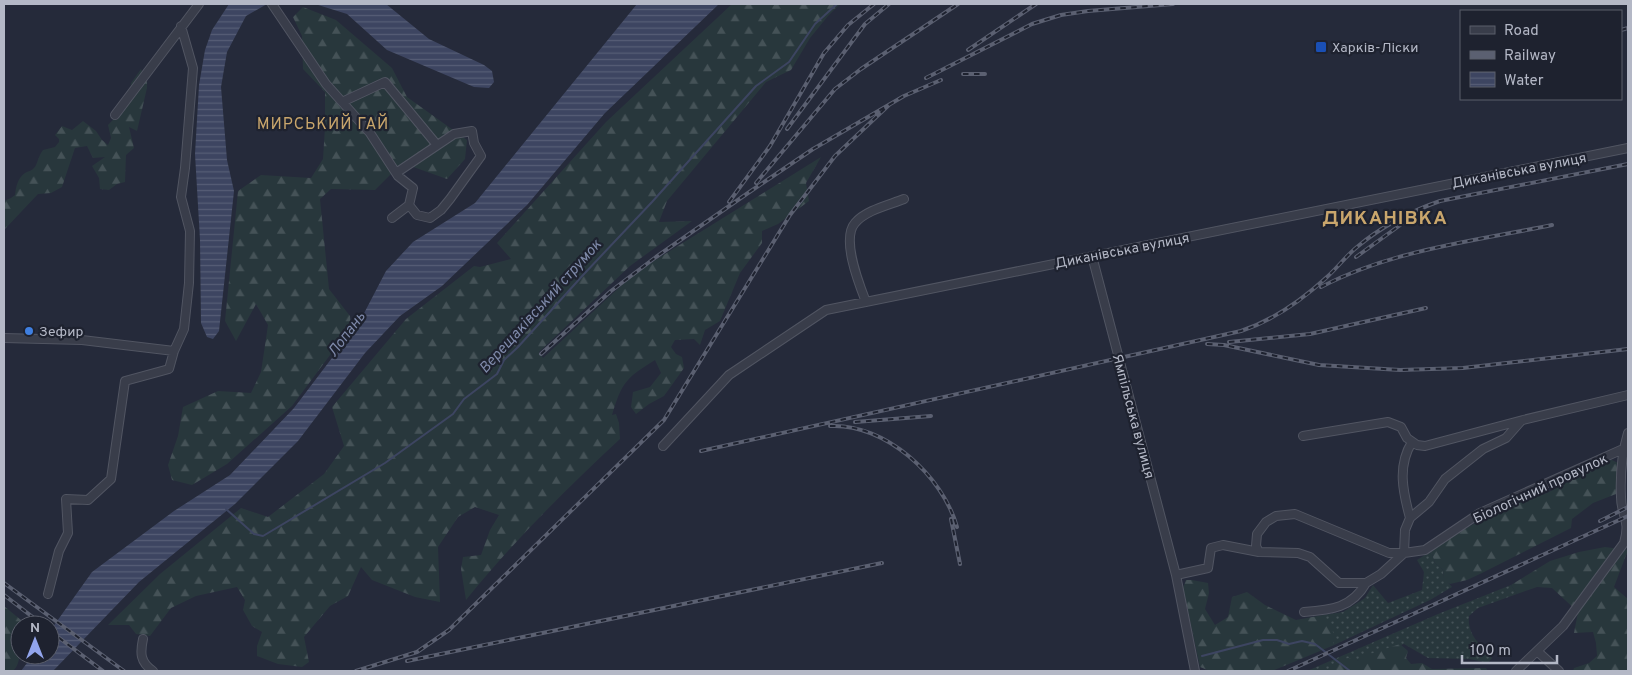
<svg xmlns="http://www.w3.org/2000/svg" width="1632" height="675" font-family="Overpass,sans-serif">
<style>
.grass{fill:url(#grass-dots)}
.forest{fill:url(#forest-firs)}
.water{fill:url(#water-rules)}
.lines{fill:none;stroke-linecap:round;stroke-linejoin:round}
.stream{stroke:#3d4561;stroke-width:2}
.minor-casing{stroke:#515562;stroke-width:10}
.minor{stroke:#393d4a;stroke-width:8}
.rail-casing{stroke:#5b6071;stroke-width:4}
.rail{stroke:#1e222f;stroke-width:2;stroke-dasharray:5.5;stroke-linecap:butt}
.transit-dot{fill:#1a4fb4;stroke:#1e222f;stroke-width:2}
.shop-dot{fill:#3f7fe0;stroke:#1e222f;stroke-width:2}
.labels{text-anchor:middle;stroke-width:4.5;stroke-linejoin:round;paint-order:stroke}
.poi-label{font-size:14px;fill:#b4b8c6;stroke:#1e222f;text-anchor:start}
.street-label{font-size:14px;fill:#b4b8c6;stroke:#1e222f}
.water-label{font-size:15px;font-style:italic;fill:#7f8aaa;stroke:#1e222f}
.quarter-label{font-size:16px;letter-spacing:1px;fill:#c9a66c;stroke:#1e222f}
.district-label{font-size:19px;font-weight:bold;letter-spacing:1px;fill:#c9a66c;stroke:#1e222f}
</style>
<defs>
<pattern id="grass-dots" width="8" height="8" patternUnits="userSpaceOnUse" patternTransform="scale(1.25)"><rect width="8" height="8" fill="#28373c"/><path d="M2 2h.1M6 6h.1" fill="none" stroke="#455257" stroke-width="1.8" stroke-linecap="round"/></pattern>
<pattern id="forest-firs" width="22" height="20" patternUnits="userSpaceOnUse" patternTransform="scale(1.25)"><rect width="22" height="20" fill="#28373c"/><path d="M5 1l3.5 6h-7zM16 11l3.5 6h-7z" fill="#455257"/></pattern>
<pattern id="water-rules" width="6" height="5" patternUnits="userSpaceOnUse" patternTransform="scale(1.25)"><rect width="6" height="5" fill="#3d4561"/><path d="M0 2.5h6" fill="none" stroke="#575e76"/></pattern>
</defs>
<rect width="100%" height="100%" fill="#252a3a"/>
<path class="grass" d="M1431 551 1435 563 1443 570 1444 578 1452 587 1430 600 1332 646 1323 615 1343 612 1365 598 1373 585 1388 603 1422 590 1424 572 1417 560Z
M1511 585 1517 594 1478 608 1469 616C1467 635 1480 644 1492 658L1488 663 1470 659 1428 658 1404 644 1329 671H1307L1438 614Z"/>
<path class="forest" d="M732 4H840L828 16 810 38 791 70 766 82 667 201 659 222 692 221 630 266 539 352 543 358 636 272 821 157 806 183 809 201 778 224 762 231V243L740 273 720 321 705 330 700 345 694 339 675 340 671 347 676 354 682 357 684 368 664 396 649 404 636 414 631 407 633 392 650 387 661 373 655 360C626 378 622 382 612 415L616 414 619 423 620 439C565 490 513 542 466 600L461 569 463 557 481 555 490 530 499 515 475 507 458 517 438 547 440 602 415 597 372 580 361 567 348 596 330 606 304 637 309 662 302 667 278 664 257 656V646L262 632 252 626 243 610 245 600 237 587 196 596 171 608 150 636 136 634 129 625H108L160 574 241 508 268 517 324 474 344 446 332 407 406 319 474 266 480 267 511 259 497 243 606 122Z
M303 7 336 20 392 68 407 97 467 140 465 159 447 179 402 163 375 190 331 189 320 199 329 289 350 316 351 327 292 406 227 464 192 485 172 480 168 465 178 436 183 407 218 391 251 393 261 372 268 325 256 304 236 341 225 321 238 191 261 175 311 178 323 159 325 127V92L303 69 302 36 293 17Z
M141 69 147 82V88L137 131 129 127 134 148 126 155 125 182 117 184 109 190 100 189 99 178 92 166 105 157 93 158 87 146 75 148 62 187 51 193 38 194 4 230V201L11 198 15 195C16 186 18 178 25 173 29 171 34 170 36 165 38 161 39 155 43 150L55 147 59 142V139L55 135 62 126 72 130 83 121 96 131 102 140 108 145 111 138 108 125 129 103 131 83Z
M1612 460 1618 463 1616 494 1593 503 1572 519 1571 528 1482 573 1467 580 1450 584 1444 580 1443 570 1435 563 1431 551 1443 541 1481 520 1511 506 1547 493 1606 461Z
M1605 547 1628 550 1614 587 1628 599V671H1573L1574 668 1589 663 1597 656 1596 643 1593 632 1574 633 1578 612 1552 588 1537 587 1517 594 1511 585 1550 561 1579 552Z
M1186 580H1192L1208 583 1209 593 1205 609 1215 625 1228 617 1232 597 1247 592 1265 605 1296 620 1323 615 1336 637 1332 646 1272 671H1210L1200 667 1183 588Z
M4 606 27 625H20C20 635 23 667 12 671 9 672 7 671 4 671Z
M1400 644 1408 651 1406 658 1411 664 1422 663 1432 669 1486 668 1488 671 1330 670 1335 664 1348 658 1357 661 1370 654Z"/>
<path class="water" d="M229 4H267L246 16 227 52 221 87 227 160 234 191 219 331 213 339 207 337 201 323 200 240 195 154 199 85 205 50 212 30Z
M315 4H386L429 39 484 65 492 71 494 82 489 88 474 87 387 50 347 14Z
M637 4H719L605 113 527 205 442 286 400 316 365 353 298 441 235 504 139 582 53 671H21L33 655H50V631L92 572 174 511 230 475 294 408 360 321 386 271 413 242 475 203Z"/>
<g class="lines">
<path class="stream" d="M226 509 254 534 263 536 385 463 453 414 464 399 497 374 504 360 518 347 584 274 652 202 756 86 789 62 815 24 837 4
M1202 656 1263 640H1277L1289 644 1302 641 1315 644 1350 671"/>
<g class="minor-casing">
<path id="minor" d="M272 4 326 84 370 133 398 176 413 188 409 205 392 218
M342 102 385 82 437 145
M115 115 199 4
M396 173 454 134 472 131 474 143 481 156 450 199 441 210 430 218 417 215 409 205
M1092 256 1176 575 1195 671
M866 302C859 284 841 239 855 223 866 210 889 205 904 199
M4 338 82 340 174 351
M1303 436 1388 422 1401 427 1407 438 1417 445 1425 446 1523 420 1628 395
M663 446 729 375 826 310 1628 148
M1410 518C1403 492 1397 466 1412 442
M1259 552 1256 546 1257 534 1266 522 1276 516 1295 514 1389 553H1404L1425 550 1480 513 1623 449
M1404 553 1405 530 1410 518 1429 502 1445 479 1483 449 1506 438 1521 421
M1176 575 1208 568 1211 548 1223 545 1259 552 1298 553 1310 557 1339 583H1366L1381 574 1404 553
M48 594 59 551 68 533 66 499 88 500 111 479 125 381 169 369 174 351 184 329 189 283 190 231 181 197 185 168 193 68 181 26
M1304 612C1331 610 1352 608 1366 583
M143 639C140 653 140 662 153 671
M1537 651 1559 671
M1516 671 1563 626 1624 543C1631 519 1621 517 1621 497 1620 476 1622 453 1628 433"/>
</g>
<use href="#minor" class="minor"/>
<g class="rail-casing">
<path id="rail" d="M1621 30 1628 28
M968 50 1036 4
M963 74H985
M926 78 1032 24 1061 15 1088 11 1173 4
M787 129 865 24 889 4
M756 183 835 89 861 69 958 4
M729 202 770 146 824 53 848 25 874 4
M1356 257 1403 223
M1321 287C1392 250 1475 241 1552 225
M1229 342 1310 334 1426 308
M1207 344 1224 345 1319 365 1400 370 1463 368 1628 349
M541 354 611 291 656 257 748 193 813 149 904 96 941 80
M855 422 931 416
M830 426C885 423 943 476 957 527
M701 451 1241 331C1274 320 1302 300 1327 277 1338 267 1346 256 1357 247 1382 226 1409 212 1440 201L1628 164
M951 519 960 564
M1600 521 1628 507
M4 583 124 671
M4 595 43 625
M50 631 103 671
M407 661 882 563
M356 671 417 652 449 630 664 420 790 215 835 156 890 104
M1288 671 1628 516"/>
</g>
<use href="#rail" class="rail"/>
</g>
<rect class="transit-dot" x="1315" y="41" width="12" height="12" rx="2.5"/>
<circle class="shop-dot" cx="29" cy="331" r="5"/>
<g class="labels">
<g class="poi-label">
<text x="1332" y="52">Харків-Ліски</text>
<text x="39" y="336">Зефир</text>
</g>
<g class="street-label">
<text transform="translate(1519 170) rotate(-11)" y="5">Диканівська вулиця</text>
<text transform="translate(1122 250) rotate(-11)" y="5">Диканівська вулиця</text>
<text transform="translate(1134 416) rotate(75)" y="5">Ямпільська вулиця</text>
<text transform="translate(1540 488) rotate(-25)" y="5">Біологічний провулок</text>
</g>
<g class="water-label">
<text transform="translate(540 306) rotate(-48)" y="5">Верещаківський струмок</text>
<text transform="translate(346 334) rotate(-53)" y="5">Лопань</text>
</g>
<g class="quarter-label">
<text x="323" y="129">МИРСЬКИЙ ГАЙ</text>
</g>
<g class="district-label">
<text x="1385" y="224">ДИКАНІВКА</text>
</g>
</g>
<rect width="1632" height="675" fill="none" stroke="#b4b8c6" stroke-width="10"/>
<rect x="1460" y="10" width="162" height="90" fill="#1e222f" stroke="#5a5e6b"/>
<rect x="1470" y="26" width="25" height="8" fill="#393d4a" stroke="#5a5e6b"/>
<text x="1504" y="35" font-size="15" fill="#b4b8c6">Road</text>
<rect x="1470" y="51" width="25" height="8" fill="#5b6071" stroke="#5a5e6b"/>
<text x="1504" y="60" font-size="15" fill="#b4b8c6">Railway</text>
<rect x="1470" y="72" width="25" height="15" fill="url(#water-rules)" stroke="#5a5e6b"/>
<text x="1504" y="85" font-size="15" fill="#b4b8c6">Water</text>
<g transform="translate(35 640)"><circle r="24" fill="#1e222f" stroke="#5a5e6b"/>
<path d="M0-4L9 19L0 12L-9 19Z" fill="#92a5ed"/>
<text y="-8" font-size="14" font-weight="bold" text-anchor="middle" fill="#b4b8c6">N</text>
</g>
<path d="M1462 655v8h95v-8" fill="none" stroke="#b4b8c6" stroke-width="2.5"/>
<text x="1470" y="655" font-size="15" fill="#b4b8c6" stroke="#1e222f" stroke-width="4" paint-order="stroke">100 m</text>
</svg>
